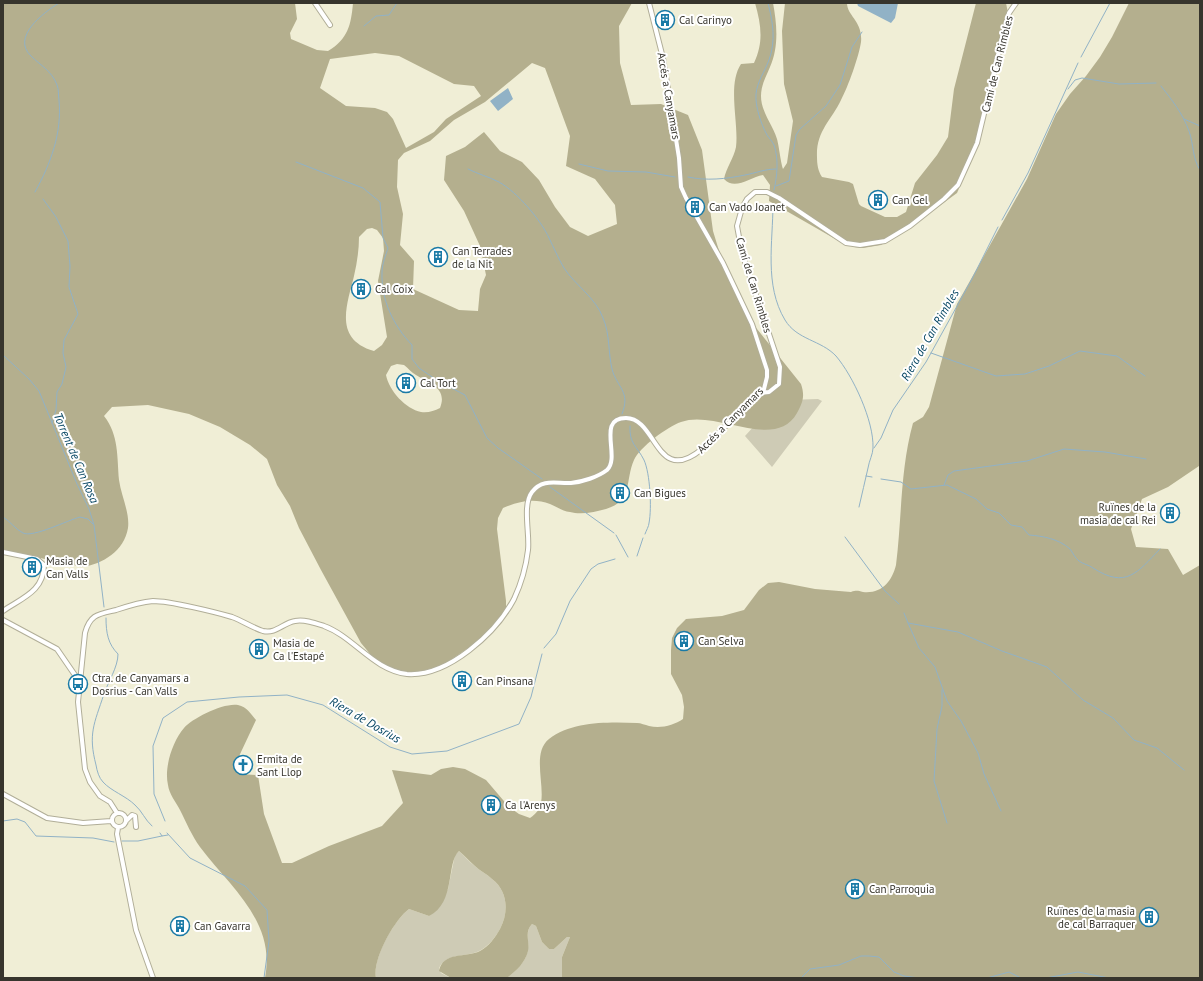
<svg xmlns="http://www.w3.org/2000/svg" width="1203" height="981" font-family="'PT Sans',sans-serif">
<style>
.green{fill:#cecbb5}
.forest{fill:#b4af8e;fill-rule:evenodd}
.water{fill:#91b2c6}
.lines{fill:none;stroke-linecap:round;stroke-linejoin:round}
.stream{stroke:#91b2c6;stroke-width:1}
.minor-casing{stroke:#b1ae98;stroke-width:6}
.minor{stroke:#fff;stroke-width:4}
.labels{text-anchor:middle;stroke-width:4;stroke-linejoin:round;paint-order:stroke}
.poi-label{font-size:11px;fill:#37352d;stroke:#fff;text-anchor:start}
.street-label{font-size:11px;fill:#37352d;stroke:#fff}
.water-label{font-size:12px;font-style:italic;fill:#064663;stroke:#fff}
</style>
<rect width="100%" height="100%" fill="#f0eed6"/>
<path class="green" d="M818 399 822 401 772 467 745 436 755 425 789 400Z
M459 851C465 856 469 862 475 866 480 871 487 874 492 879 508 891 509 912 500 929 495 938 487 948 477 952 464 957 446 953 439 968L441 973 451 978H376C372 959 394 920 409 909L429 916 448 889 455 855Z
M532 924 536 926 542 942 549 949H554L567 937H570L562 957V978H507C516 970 527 962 528 948 529 940 525 931 532 924Z"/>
<path class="forest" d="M3 3H295L297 19 290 33 291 39 317 50 328 51C348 39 351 25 353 3H632L619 26 620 63 631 105 661 104 688 115 702 150 713 231 720 254 749 319 801 384C805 396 803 402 797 413 775 452 716 409 681 422 667 427 640 447 634 460 625 480 633 501 606 509 595 512 581 515 570 512 562 511 557 507 550 504 534 498 519 501 503 508L498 518 497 529 506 601V612L492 632 443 665 409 675 376 661 361 643 321 570 299 528 290 506 277 485 267 459 250 445 220 427 189 414 148 405 112 407 104 416C119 435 117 457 119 480 121 495 130 513 128 528 124 551 103 564 82 567L3 550ZM375 53 399 56 454 84 474 86 481 96 446 119 434 132 406 148 393 119 387 112 375 108 346 106 320 88 330 59ZM532 63 545 68 570 136 566 166 595 179 615 205 617 224 588 236 570 227 555 207 539 180 522 162 500 151 484 132 465 147 446 156 444 180 464 211 480 246 486 275 480 289 478 311 459 310 413 289 414 261 400 245 403 214 397 187 398 160 404 153 430 141 454 120 485 102ZM372 228 377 230 383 238 384 251 378 281 387 337 382 345 374 351C333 339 347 305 354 276 357 263 359 250 359 237L367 229ZM397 364 404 365C408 368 412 373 416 375 429 383 448 388 440 408 434 411 428 413 421 412 406 409 389 391 386 375L391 366Z
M755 3H773C777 24 779 47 770 67 766 77 761 85 761 96 761 112 773 125 777 139 779 146 781 165 783 169L787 163 793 121 784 84 782 31 785 3H847C847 16 863 21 861 42 859 56 848 87 841 100 831 121 816 131 817 157 817 164 818 171 822 177L849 182 853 184 859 204 861 206 885 217H897L906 212 915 183 937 155 948 137 954 89 976 3H1006L1010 23 975 152 957 193 919 221 881 245 863 248 854 247 837 240 769 201 770 185 763 175C750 177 735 191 724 179 726 168 734 158 736 147 739 123 727 85 741 64L754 63C764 42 761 24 755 3Z
M1129 3H1200V467L1199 466 1168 487 1142 499 1131 529 1136 547 1168 549 1183 575 1200 565V978H562V957L570 937H567L554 949H549L542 942 536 926 532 924C524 932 530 942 528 951 525 963 516 971 507 978H451L439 971C443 951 466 958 480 951 489 946 495 938 500 929 509 912 508 891 492 879 487 874 480 871 475 866 469 861 465 856 459 851 446 862 456 903 429 916L409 909C394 920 372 960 376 978H265C276 921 230 887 200 847 192 836 186 822 180 810 176 802 169 794 168 785 164 768 172 742 184 728 192 718 225 702 238 705 247 707 251 714 256 720L234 767 239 774 258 775 264 814 282 863H292L329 846 382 826 403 803 392 770 431 775 441 769 453 767 465 769 486 780 509 807 519 814 530 818C533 816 537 812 539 809 548 791 530 754 549 739 572 721 609 722 637 723 641 723 645 725 649 726 661 729 674 725 683 719L684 707 682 695 671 674V650L672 638 677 628 686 619 722 616 744 610 759 590 768 583 779 582 815 589 851 592C857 590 858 591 863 592 882 594 892 581 896 565 902 518 900 470 913 423L923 417 929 407 957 304 1027 179 1056 114 1070 94 1086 76 1100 57 1112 37Z"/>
<path class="water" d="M857 3H898L895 18 891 23 858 6Z
M508 88 513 99 498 111 490 101Z"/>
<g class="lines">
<path class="stream" d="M768 3C773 22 776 41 769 60 765 71 757 82 756 94 755 106 761 124 767 135 769 138 772 141 774 145 779 159 777 177 774 190
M364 26 376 16 389 15 397 3
M1081 57 1110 3
M1161 86C1172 100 1183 114 1189 131 1194 145 1192 158 1200 170
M1068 89 1075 80 1082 78 1119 84 1156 83
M1184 119 1200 126
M296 162 363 188 380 202 383 238 388 248C386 255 382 264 382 272 381 300 393 325 412 345V359L419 368 438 381 465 395 487 438 498 448 542 479
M579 164 608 171 646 172 675 177
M468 169C478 174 489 177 499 182 517 192 541 220 549 238 554 248 558 258 564 268 575 285 596 298 603 318 610 334 608 352 612 369 617 388 631 391 622 414
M688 177C706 181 726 179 745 175 756 173 765 169 776 169
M776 186 789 181 796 135 800 129 826 106 840 85 852 47 862 32
M35 192C51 163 62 133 59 100 58 95 59 89 57 85 52 71 40 65 31 56 11 37 43 13 59 3
M43 199 56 217 68 241 70 266 69 287 78 314 64 340 63 353 66 367 62 384 57 392 56 410 52 423
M773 204C773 242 764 285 785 320 797 340 821 340 836 356 853 376 874 421 873 448 873 454 869 461 868 468 865 481 862 494 859 507
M1002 220 1028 173 1078 63
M931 353 996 376 1025 374 1049 366 1080 351 1117 356 1145 376
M3 355 29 379 39 391 77 484 89 509 94 525 104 607
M630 426C629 444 637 446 644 460 650 473 652 508 649 523 649 526 646 531 645 534
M874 448 881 438 893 410 926 362 972 279 998 227
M866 476 872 477
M881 479 901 482 911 489 947 485 976 499 987 509 999 513 1011 525 1022 527 1029 535C1043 536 1059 539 1070 549 1073 553 1075 558 1079 561 1083 564 1089 565 1093 568 1126 589 1137 573 1160 549
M944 485 948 475 954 471 1027 461 1064 449 1105 452 1146 459
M550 487 614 533
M3 517C10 521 15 529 23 533 33 538 68 520 80 517L88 519 93 524
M616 535 628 557
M845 537 885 591 899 604
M637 556 643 538
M904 613 908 623 958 632 1002 651 1047 667 1083 700 1113 718 1134 740 1157 748 1184 770
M106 618C106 633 108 644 118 654 118 667 108 682 104 694 94 724 88 734 96 765 97 771 99 778 103 782 111 791 126 796 135 805 142 811 145 820 152 826
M908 623 919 648 935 667 947 701 961 721 978 753 984 774 1001 811
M544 648 556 634 570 601 591 569 598 564 615 559
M942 690V706L937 729 934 781 947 823
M3 821 17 819 25 822 36 836 93 838 114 842
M165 821 154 794 153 746 163 718 187 702 239 697 287 695 323 705 390 747 412 754 447 751 519 724 531 697 542 654
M160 833 162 836 168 835
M167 833 190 858 245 886 267 910 269 941 264 978
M122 841H138L162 836
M801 978 810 969 839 965 861 956H869L879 957 894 972 904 976 919 978
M987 978 1009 972 1021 978
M1046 978 1078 972 1109 978"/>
<g class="minor-casing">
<path id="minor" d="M315 3 330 25
M760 393 769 392 779 384 780 367 742 253 737 226 742 208 747 199 755 192H767L779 198 846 243 860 245 885 241 910 226 944 199 958 185 977 143 1004 30 1009 13 1016 3
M3 552 37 559 44 565C44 591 22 598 3 611
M3 620 57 649 79 681
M3 794 47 818 83 823 111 821
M112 820a7 7 0 1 1 14 0a7 7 0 1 1-14 0Z
M117 813 110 802 100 796 90 782 85 769 78 702 85 633C90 614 99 614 116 610 128 606 141 602 153 601 170 601 215 612 232 617 243 621 253 628 263 631 276 634 283 623 295 621 304 619 315 623 324 626 354 637 373 670 407 674 448 677 496 633 514 599 521 584 526 567 528 550 530 534 522 505 532 492 543 478 557 484 571 483 582 482 598 477 607 470 621 457 596 418 626 418 657 418 656 487 702 449L764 389 767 377V370L752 324 723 263 686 198 681 187 679 158 663 58 649 3
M126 821 132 815 135 816 136 827
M118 828 117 834 136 930 153 978"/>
</g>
<use href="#minor" class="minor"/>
</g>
<defs>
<g id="building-ring" transform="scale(1)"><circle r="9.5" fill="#fff" stroke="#1a7aa6" stroke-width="1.5"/><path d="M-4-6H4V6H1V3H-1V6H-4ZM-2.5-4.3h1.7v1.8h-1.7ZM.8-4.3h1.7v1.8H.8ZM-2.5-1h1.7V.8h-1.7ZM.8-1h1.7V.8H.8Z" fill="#1a7aa6"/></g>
<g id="bus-ring" transform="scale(1)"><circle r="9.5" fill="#fff" stroke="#1a7aa6" stroke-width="1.5"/><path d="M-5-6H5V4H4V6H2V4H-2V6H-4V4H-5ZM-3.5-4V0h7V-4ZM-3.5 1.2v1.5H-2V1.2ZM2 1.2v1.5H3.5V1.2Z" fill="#1a7aa6"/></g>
<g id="church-ring" transform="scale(1)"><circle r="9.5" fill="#fff" stroke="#1a7aa6" stroke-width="1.5"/><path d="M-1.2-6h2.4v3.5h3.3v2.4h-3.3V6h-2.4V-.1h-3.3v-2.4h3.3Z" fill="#1a7aa6"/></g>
</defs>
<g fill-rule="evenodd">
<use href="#building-ring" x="665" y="20"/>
<use href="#building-ring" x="878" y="200"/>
<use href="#building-ring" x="695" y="207"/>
<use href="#building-ring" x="438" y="257"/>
<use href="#building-ring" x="361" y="289"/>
<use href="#building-ring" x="406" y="383"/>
<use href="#building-ring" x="620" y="493"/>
<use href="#building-ring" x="1170" y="513"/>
<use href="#building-ring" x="32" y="567"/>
<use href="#building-ring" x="684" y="641"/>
<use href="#building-ring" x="259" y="649"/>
<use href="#building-ring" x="462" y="681"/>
<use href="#bus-ring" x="78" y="684"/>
<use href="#church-ring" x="243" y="765"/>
<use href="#building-ring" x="491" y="805"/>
<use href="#building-ring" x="855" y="889"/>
<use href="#building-ring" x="1149" y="917"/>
<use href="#building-ring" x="180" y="926"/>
</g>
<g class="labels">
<g class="poi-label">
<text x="679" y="24">Cal Carinyo</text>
<text x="892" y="204">Can Gel</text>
<text x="709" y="211">Can Vado Joanet</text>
<text x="452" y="255">Can Terrades<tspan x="452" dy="13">de la Nit</tspan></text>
<text x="375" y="293">Cal Coix</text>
<text x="420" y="387">Cal Tort</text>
<text x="634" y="497">Can Bigues</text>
<text x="1156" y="511" text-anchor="end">Ruïnes de la<tspan x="1156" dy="13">masia de cal Rei</tspan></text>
<text x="46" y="565">Masia de<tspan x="46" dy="13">Can Valls</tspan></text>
<text x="698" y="645">Can Selva</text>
<text x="273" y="647">Masia de<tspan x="273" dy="13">Ca l'Estapé</tspan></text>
<text x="92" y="682">Ctra. de Canyamars a<tspan x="92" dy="13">Dosrius - Can Valls</tspan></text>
<text x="476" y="685">Can Pinsana</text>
<text x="257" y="763">Ermita de<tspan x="257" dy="13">Sant Llop</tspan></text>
<text x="505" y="809">Ca l'Arenys</text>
<text x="869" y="893">Can Parroquia</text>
<text x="1135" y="915" text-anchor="end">Ruïnes de la masia<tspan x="1135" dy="13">de cal Barraquer</tspan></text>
<text x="194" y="930">Can Gavarra</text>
</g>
<g class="street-label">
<text transform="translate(997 64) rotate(-76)" y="4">Camí de Can Rimbles</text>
<text transform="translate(669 96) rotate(80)" y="4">Accés a Canyamars</text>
<text transform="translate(754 285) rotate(73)" y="4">Camí de Can Rimbles</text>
<text transform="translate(730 420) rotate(-45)" y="4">Accés a Canyamars</text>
</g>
<g class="water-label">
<text transform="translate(930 335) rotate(-60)" y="4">Riera de Can Rimbles</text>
<text transform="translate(76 458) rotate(67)" y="4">Torrent de Can Rosa</text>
<text transform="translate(365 720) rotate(30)" y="4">Riera de Dosrius</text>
</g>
</g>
<rect width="1203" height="981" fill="none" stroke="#37352d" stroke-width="8"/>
</svg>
